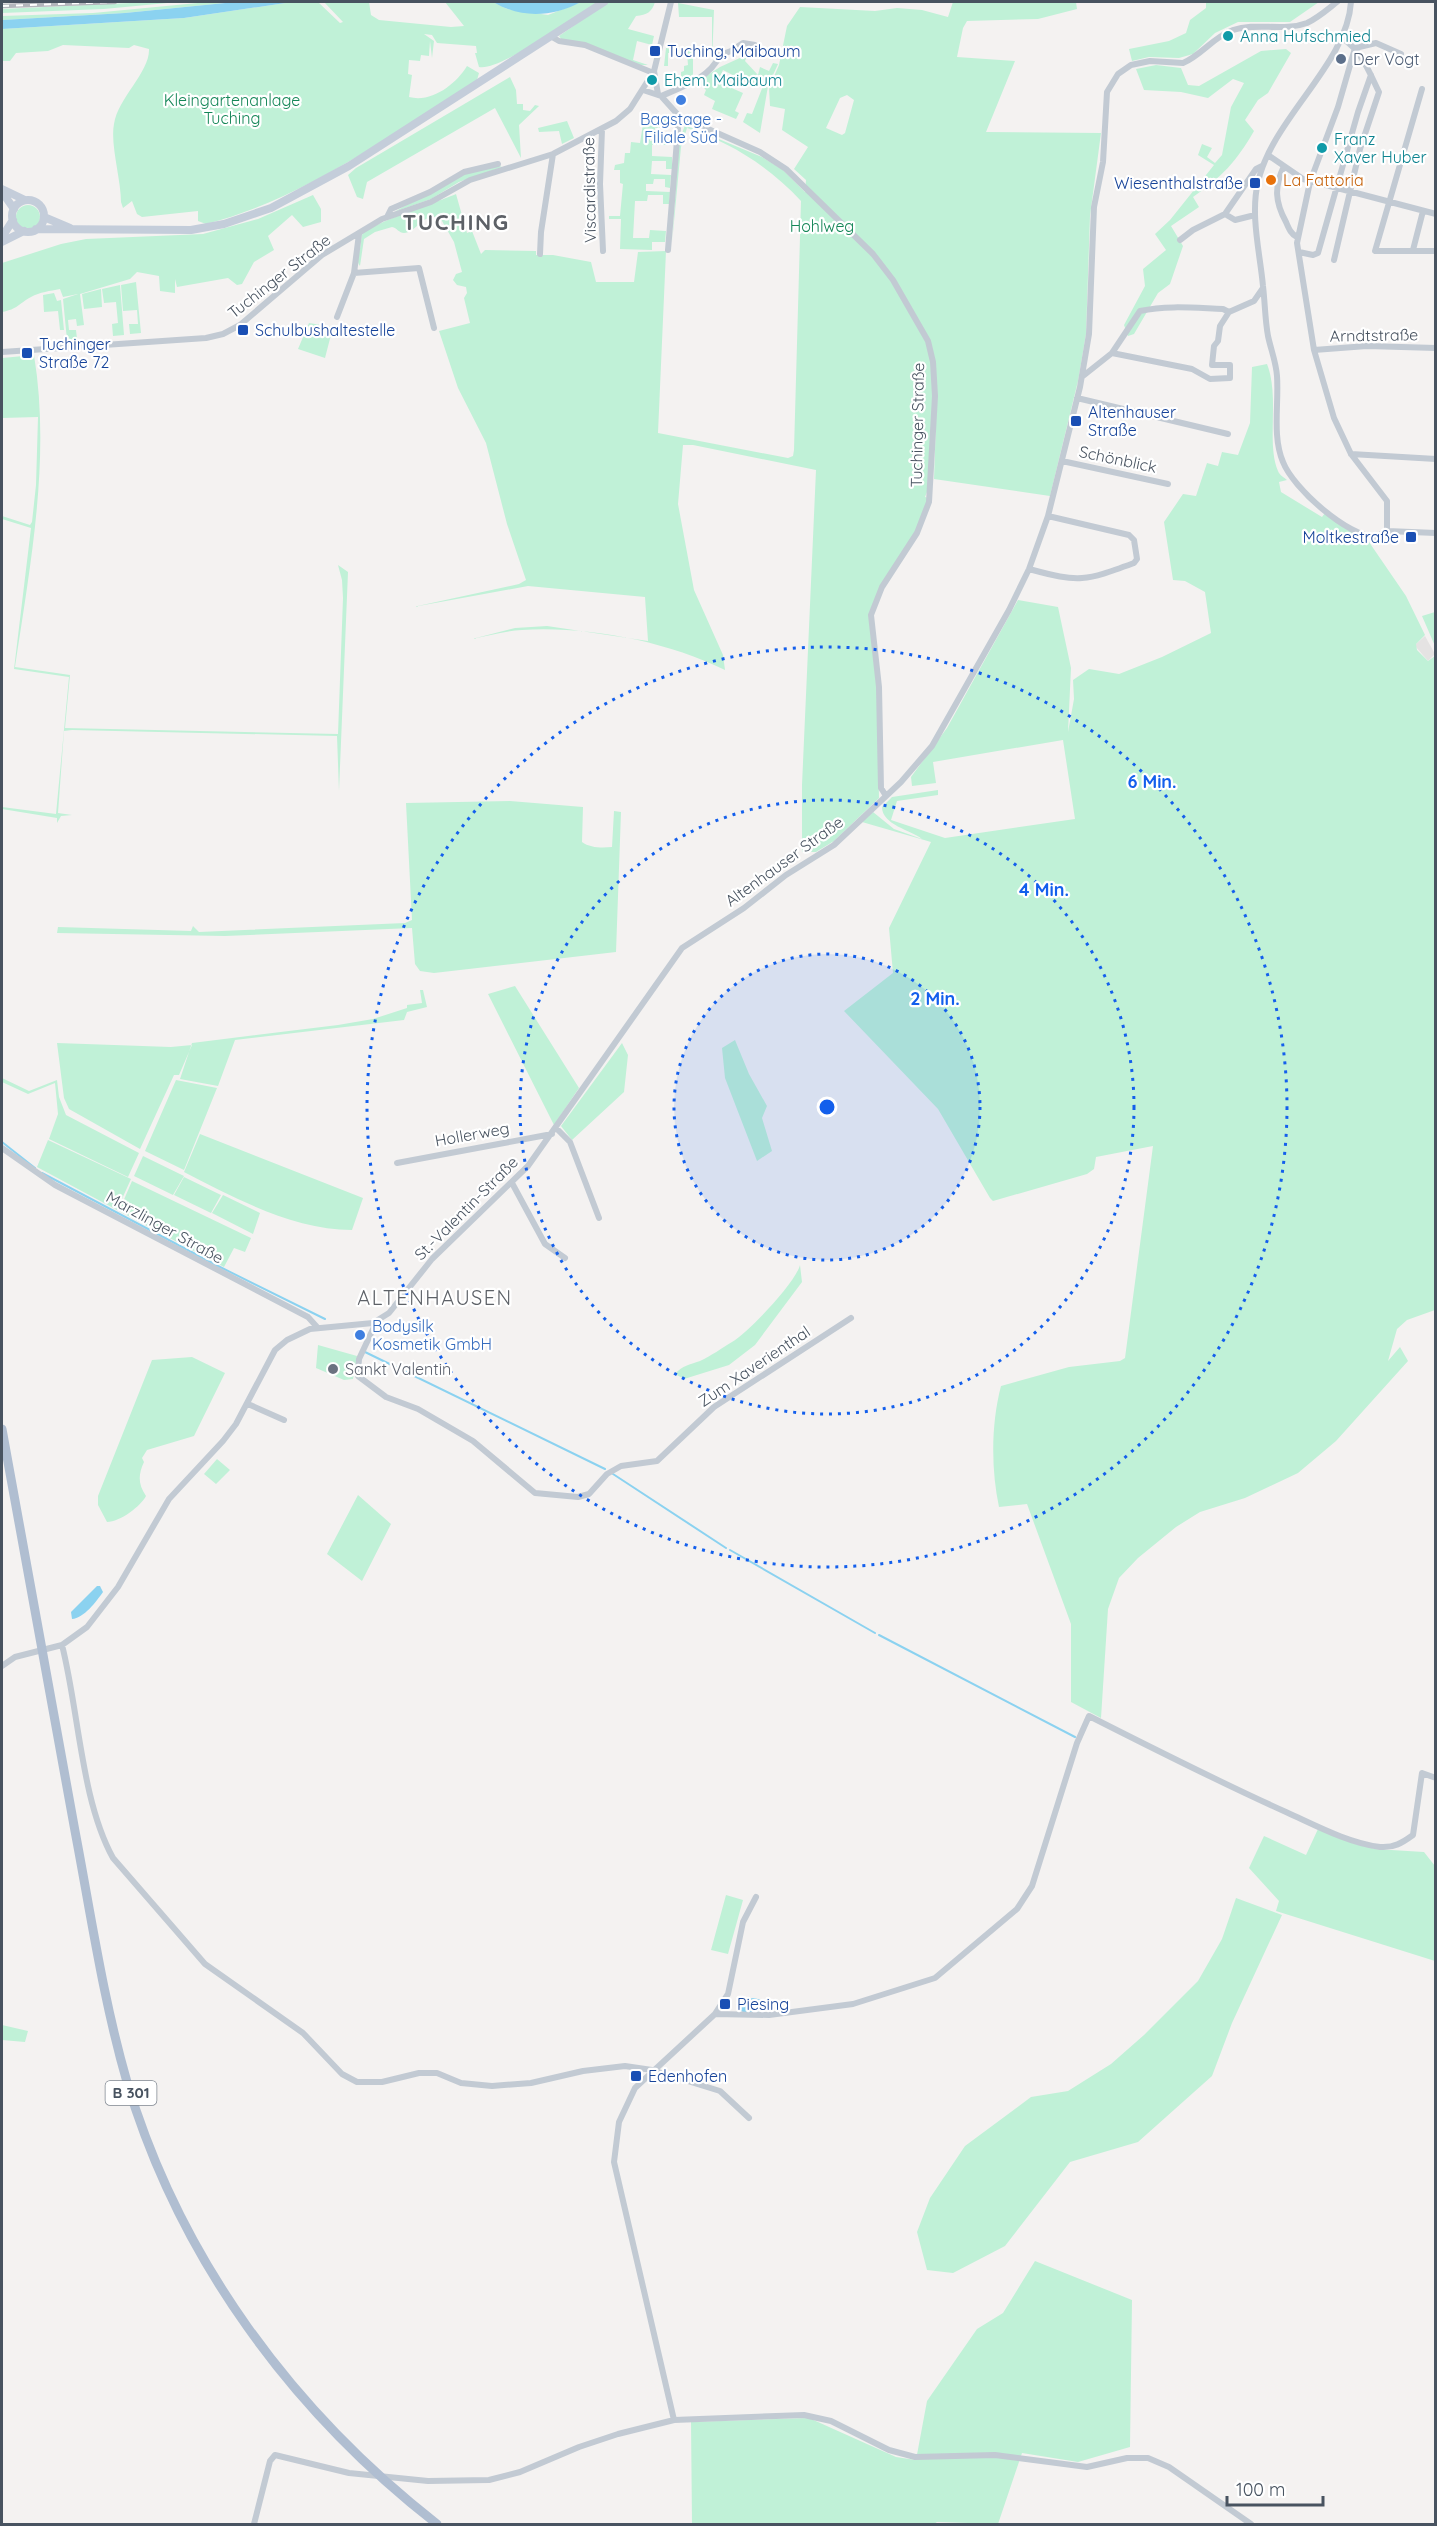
<svg xmlns="http://www.w3.org/2000/svg" width="1437" height="2526" font-family="Quicksand,sans-serif">
<style>
.education{fill:#e5e3e3}
.green{fill:#c0f1d7;fill-rule:evenodd}
.water{fill:#8bd2f0}
.lines{fill:none;stroke-linecap:round;stroke-linejoin:round}
.stream{stroke:#8bd2f0;stroke-width:2}
.minor{stroke:#c2cad3;stroke-width:6}
.secondary{stroke:#c4cdda;stroke-width:8}
.primary{stroke:#b0bed1;stroke-width:9}
.rail-casing{stroke:#b3b6bc;stroke-width:4.5}
.rail{stroke:#fff;stroke-width:2;stroke-dasharray:7;stroke-linecap:butt}
.ring{fill:none;stroke:#135fec;stroke-width:3;stroke-dasharray:3 6}
.culture-dot{fill:#0f9aa8;stroke:#fff;stroke-width:2}
.transit-dot{fill:#1a4fb4;stroke:#fff;stroke-width:2}
.service-dot{fill:#5c6f8a;stroke:#fff;stroke-width:2}
.shop-dot{fill:#3f7fe0;stroke:#fff;stroke-width:2}
.food-dot{fill:#e8710a;stroke:#fff;stroke-width:2}
.worship-dot{fill:#6b7280;stroke:#fff;stroke-width:2}
.labels{text-anchor:middle;stroke-width:4.5;stroke-linejoin:round;paint-order:stroke}
.shield{fill:#fff;stroke:#7f8790;stroke-width:1.5}
.shield-label{font-size:15px;font-weight:bold;fill:#485360}
.culture-label{font-size:16px;fill:#0d838f;stroke:#fff;text-anchor:start}
.transit-label{font-size:16px;fill:#164399;stroke:#fff;text-anchor:start}
.service-label{font-size:16px;fill:#4e5e75;stroke:#fff;text-anchor:start}
.park-label{font-size:16px;fill:#148657;stroke:#fff}
.shop-label{font-size:16px;fill:#366cbe;stroke:#fff}
.food-label{font-size:16px;fill:#c56008;stroke:#fff;text-anchor:start}
.street-label{font-size:16px;fill:#485360;stroke:#fff}
.worship-label{font-size:16px;fill:#5b616d;stroke:#fff;text-anchor:start}
.quarter-label{font-size:20px;letter-spacing:1.5px;fill:#5d6167;stroke:#fff}
.district-label{font-size:22px;font-weight:bold;letter-spacing:1.5px;fill:#5d6167;stroke:#fff}
.centre{fill:#135fec;stroke:#fff;stroke-width:3}
.ring-label{font-size:18px;text-anchor:middle;font-weight:bold;fill:#135fec;stroke:#fff;stroke-width:4.5;stroke-linejoin:round;paint-order:stroke}
</style>
<rect width="100%" height="100%" fill="#f4f2f1"/>
<path class="education" d="M1425 636 1435 654 1428 661 1416 647V644Z"/>
<path class="green" d="M151 2H178L104 9 2 13V9Z
M208 2H235L125 13 2 20V16L93 13Z
M292 2H318L340 23 343 22 324 2H369L371 15 379 20 451 27 464 26 445 2H493L507 9 548 15 581 2H598C577 15 500 72 479 67L475 53H477L476 46 437 43 432 35 424 34 434 41 432 58 430 41 429 56 421 55 420 61 409 60 408 74 412 75 409 97C432 103 456 84 467 66L479 73 477 80C391 135 306 198 206 224L198 221V211L142 217 137 214 132 201 123 208 121 202C121 179 110 144 114 124 118 98 150 72 149 49L134 45 129 48 63 45 48 51 16 53 10 61H2V29L184 18Z
M608 2H655C652 12 647 15 636 16L628 29 654 36 652 45 637 41 633 60 648 65H637L562 40 559 36Z
M953 2H1076L1077 9 1038 19 967 21 963 28 957 57 1015 61 986 132 1101 133 1090 216 1086 334 1078 381 1050 496 934 479 936 422 933 410 927 492 925 497 929 498 918 528 881 585 870 626 877 689 879 798 834 841 816 852H802V785L816 470 693 445H683L678 504 694 590 723 655 725 670C665 641 588 626 522 630 505 631 488 636 472 639L515 628 547 626 648 641 645 597 528 586 413 607 519 584 526 580 507 524 486 443 458 388 439 331 470 323 464 298 467 293 466 287 457 285 453 280 456 274 462 272 454 242 442 221C427 207 417 233 404 233 399 233 397 228 392 227L375 232 364 239 360 266C356 261 358 255 360 249 361 245 361 238 362 235 368 224 441 201 456 194L467 233 472 231 481 254 485 250 536 251V255H553L591 262 596 282H634L638 252 666 251 658 433 788 458 793 456 794 450 801 201C770 167 730 142 687 128L681 147 672 243 679 142 685 125 762 157 783 170 805 192 806 180 794 169 808 147 782 130 785 109 770 106 769 88 779 65 787 26 800 7 875 11 897 8 922 10 948 17ZM847 95 854 100 845 133 842 135 826 128 840 98Z
M1206 2H1319L1290 22H1238L1215 33 1193 54 1179 58 1149 57 1132 61 1129 49 1169 41 1186 33 1190 20 1206 8Z
M678 3 714 10 712 64V17H679Z
M746 47 750 49 745 61 758 75 760 67 769 71 773 63 778 64 768 86 760 133 743 122 747 113 752 114 763 86 751 82 750 84 723 70 718 82 743 93 735 111 739 113 736 119 712 109 715 101 704 95 706 90 697 82 720 67 742 57Z
M666 48H693V78L681 84V72L684 71V66L688 65 687 53H668V66H664Z
M1286 49 1291 53 1268 93 1258 100 1245 120 1254 131C1236 162 1222 177 1193 197L1199 207 1171 226 1183 246 1170 284 1158 293 1134 334 1128 336 1124 325 1145 286 1143 269 1166 250 1155 234 1170 220 1214 165 1198 155 1202 144 1212 148 1207 157 1215 163 1222 155 1231 107 1244 83 1233 79 1208 98 1181 92 1144 90 1136 69 1156 65 1181 68 1188 85 1199 86 1261 51Z
M510 77 516 90 517 104H523V110L530 111 535 105 539 106 519 125 521 158 495 108 367 182 363 199 357 197 348 175 356 168Z
M669 114V126L655 128V134H650V141L668 139V145H652V156L672 157V169H666V161H652L651 174 671 175 670 188 665 187V179H654L653 184H646V191L670 192 669 204H663V195H648L647 201H635L633 238H649L650 230 666 231 665 242H652V250L620 249 621 219H609V216H620L623 184 620 183V170H614L615 165 624 163 625 153H630L631 142 640 143 643 124 658 123Z
M567 121 574 138 562 144 559 131 539 132 538 128Z
M497 165 502 167 459 182 431 199 394 212 460 175Z
M313 195 321 209V222L303 227 292 215 268 236 274 250 254 262 242 284 237 285 228 278 177 287 175 279V293L160 291 159 276 137 272 130 279 80 294 84 325 77 326 76 319 68 320 69 330H76L77 339 67 340 63 299 78 294 63 297 60 289C50 291 40 292 31 297 18 304 18 309 2 312V263L61 244 86 239 203 234 258 219Z
M16 217a12 12 0 1 1 24 0a12 12 0 1 1-24 0Z
M136 282 141 333 130 334 129 324H138L137 310 123 311 121 285Z
M120 285 124 335 113 336 112 324 118 323 116 302 104 303 102 289Z
M101 289 102 307 84 309 82 294Z
M54 293 57 301 61 300 64 330H60L58 311 44 312 43 295Z
M309 323 333 327 325 358 298 349Z
M34 355C51 458 30 566 15 667L70 675 65 728 338 734 343 598 342 580 338 565 348 572 339 791 337 736 72 730 64 731 58 813 72 815 61 816 57 823V818L2 809V807L56 814 69 677 14 669 31 528 2 519V516L30 525 32 522 36 485 38 417 2 418V358Z
M1267 364C1280 397 1266 443 1278 471 1280 476 1284 477 1287 480L1279 482 1281 492 1322 517 1325 513 1369 542 1406 596 1425 635 1416 644 1417 650 1428 661 1435 656V1310L1407 1320 1397 1329 1388 1361 1400 1347 1408 1361 1336 1441 1298 1473 1245 1498 1200 1512 1176 1527 1138 1558 1119 1578 1108 1609 1101 1718 1071 1702V1624L1027 1504 999 1507C991 1469 991 1424 1001 1386L1069 1367 1120 1361 1125 1358 1153 1146 1096 1157 1094 1169 1087 1174 993 1201 990 1198 938 1109 844 1011 893 973 889 928 931 842 862 822 873 812 894 829 922 839C911 830 882 825 882 807L892 797 938 790V795L897 801 891 820 945 838 1075 819 1063 740 933 762 936 783 912 786 911 777 947 728 1018 600 1058 607 1071 668 1068 732 1074 699 1073 680 1089 669 1119 674 1162 657 1211 633 1205 592 1185 581 1173 580 1164 522 1183 494 1196 496 1207 463 1218 466 1222 452 1238 455 1250 423 1252 367Z
M1435 612H1436L1435 646 1422 616Z
M510 801 583 807 582 842C590 848 602 848 612 847L614 811 621 812 616 952 434 973 420 971 415 964 412 928 225 936 57 933 58 927 191 931 193 926 199 932 405 923 412 920 406 803Z
M515 986 579 1088 554 1125 488 994Z
M420 990H423L427 1007 407 1012 404 1020 235 1040 218 1086 180 1079 192 1043 338 1025 373 1019 407 1008V1005L422 1003Z
M735 1040 749 1074 767 1106 762 1118 772 1151 757 1161 725 1078 722 1048Z
M57 1043 171 1047 192 1045 179 1075H174L140 1149 69 1109 64 1098Z
M622 1043 628 1055 624 1092 572 1140 561 1126Z
M2 1078 29 1091 57 1080 59 1097 66 1115 139 1153 128 1177 49 1139 58 1114 55 1083 28 1094 2 1082Z
M176 1080 217 1088 184 1170 145 1151Z
M200 1134 363 1198 352 1230C293 1230 235 1198 184 1172Z
M48 1140 131 1179 117 1210 37 1167Z
M143 1156 184 1176 173 1195 134 1176Z
M184 1177 221 1195 211 1213 174 1195Z
M132 1181 251 1238 245 1252 234 1248 224 1267 119 1211Z
M223 1195 260 1213 253 1234 212 1213Z
M800 1265 802 1282 755 1345 729 1365 684 1379 675 1374C683 1365 689 1365 700 1361 711 1356 722 1348 732 1342 748 1333 796 1282 800 1265Z
M318 1345 357 1356 353 1379 344 1380 316 1368Z
M192 1357 225 1373 194 1436 147 1450 142 1458 144 1462C138 1475 138 1484 146 1496 141 1506 120 1522 107 1522L98 1505V1496L152 1360Z
M217 1459 230 1470 216 1484 204 1474Z
M358 1495 391 1524 362 1581 327 1554Z
M1318 1829 1375 1849 1424 1852 1435 1866V1961L1276 1911 1279 1901 1249 1868 1264 1836 1306 1855Z
M726 1895 743 1900 728 1954 711 1950Z
M1236 1898 1282 1915 1232 2023 1212 2076 1138 2142 1070 2162 1005 2246 953 2273 927 2270 917 2232 930 2198 965 2146 1031 2097 1068 2091 1111 2064 1144 2035 1198 1981 1222 1939Z
M2 2025 28 2031 25 2042 2 2040Z
M1035 2261 1132 2300 1130 2447 1078 2462 1022 2453 998 2524 937 2522 934 2524H692L691 2422 809 2418 896 2457 916 2460 927 2401 977 2329 1003 2313Z"/>
<path class="water" d="M235 2H292L184 18 2 29V20L125 13Z
M493 2H581C552 17 522 19 493 2Z
M97 1586H100L103 1592C96 1602 84 1618 72 1619L71 1612Z
M754 1998 765 2001 769 2010 744 2013 739 2009V2005L745 1999Z"/>
<g class="lines">
<path class="stream" d="M2 1142 35 1168
M42 1173 218 1266 325 1319
M365 1352 605 1469
M613 1474 726 1548
M730 1550 875 1633
M879 1635 1075 1737"/>
<path class="minor" d="M1351 2C1347 65 1273 117 1258 182 1250 215 1260 253 1263 286 1265 303 1265 320 1268 336 1271 350 1276 362 1277 376 1279 404 1272 436 1283 462 1293 488 1348 537 1376 537L1387 531 1436 533
M552 37 559 41 585 45 651 72
M1355 48 1338 107 1310 182 1297 243 1314 350 1334 418 1351 454 1387 501V531
M1355 48 1376 43 1401 54
M1422 89 1375 251H1436
M643 90 661 96 679 116 760 152 786 169 873 254 893 280 928 341 933 362 935 396 929 502 917 533 882 587 871 615 879 687 881 788 886 796
M658 94 654 71 671 2
M661 96C683 87 710 78 720 55L731 51 743 43 755 45
M602 129 600 184 603 251
M1268 155 1303 179 1436 214
M1284 166C1274 187 1275 202 1286 222 1289 229 1291 234 1297 237
M1225 214 1235 220 1255 215
M387 217 391 209 430 192 464 172 498 164
M1180 240 1193 230 1225 214 1256 169 1262 166
M668 250 679 116
M1413 250 1423 211
M1299 252 1313 255 1318 253 1358 112 1371 75
M540 254 541 232 553 154
M1334 260 1360 149 1379 92C1369 72 1362 51 1342 38
M354 273 419 268 434 328
M337 317 354 273 359 234
M1314 350 1367 346 1436 348
M2 352 206 338 223 334 240 325 322 255 382 219 431 202 470 180 553 154 616 121 630 109 654 71
M1112 353 1192 369 1210 379 1230 378V365H1212L1214 346 1218 341 1220 326 1229 312 1254 301 1263 288
M1083 376 1112 353 1140 311C1168 305 1195 308 1223 309L1229 312
M1077 398 1228 434
M1351 454 1436 459
M1062 461 1168 484
M1029 569C1080 583 1085 581 1134 563L1137 559 1134 540 1129 535 1048 516
M556 1128 570 1142 599 1218
M2 1148 55 1185 308 1317 317 1327
M397 1163 552 1134
M512 1183 545 1244 565 1258
M373 1323 374 1327 359 1359 358 1376 386 1397 418 1409 473 1441 535 1493 578 1497 589 1494 607 1474 621 1466 657 1461 714 1407 851 1318
M248 1404 284 1420
M62 1645C79 1712 81 1800 113 1858L205 1964 303 2033 342 2074 357 2082H382L419 2073H437L461 2083 492 2086 531 2083 583 2071 625 2066 652 2070 720 2091 749 2118
M2 1666 15 1657 62 1645 87 1627 118 1587 169 1499 223 1441 236 1424 275 1350 287 1340 310 1329 373 1323 389 1313 432 1259 528 1166 682 948 744 908 786 875 834 845 901 782 932 746 1009 610 1029 569 1048 516 1080 387 1089 334 1094 207 1103 162 1107 92 1118 74 1131 65 1150 61 1183 63C1202 55 1213 37 1233 30 1257 22 1283 32 1307 23 1318 18 1328 9 1337 2
M715 2014 769 2015 853 2004 935 1978 1017 1909 1032 1886 1077 1743 1089 1716C1154 1749 1219 1782 1286 1812 1315 1825 1348 1843 1380 1847 1394 1848 1402 1843 1413 1835L1422 1773 1436 1778
M674 2420 614 2162 619 2122 635 2088 715 2014 728 1994 743 1922 756 1897
M254 2524 270 2461 275 2455 349 2473 428 2481 489 2480 520 2472 579 2447 618 2434 674 2420 804 2415 831 2421 889 2450 915 2457 995 2455 1087 2467 1127 2458H1148L1169 2467 1251 2524"/>
<path class="secondary" d="M2 189 25 200
M2 192 14 209
M12 216a16 16 0 1 1 32 0a16 16 0 1 1-32 0Z
M44 217 70 228
M36 229 191 230 224 224 271 208 349 166 604 2
M2 237 13 220
M2 242 24 231"/>
<path class="primary" d="M2 1429C26 1563 50 1697 75 1831 91 1915 103 1999 127 2082 180 2259 292 2411 437 2524"/>
<g class="rail-casing">
<path id="rail" d="M2 6 115 2"/>
</g>
<use href="#rail" class="rail"/>
</g>
<circle cx="827" cy="1107" r="153" fill="#135fec" fill-opacity=".12"/>
<g class="ring">
<circle cx="827" cy="1107" r="153"/>
<circle cx="827" cy="1107" r="307"/>
<circle cx="827" cy="1107" r="460"/>
</g>
<g class="culture-dot">
<circle cx="1228" cy="36" r="6"/>
<circle cx="652" cy="80" r="6"/>
<circle cx="1322" cy="148" r="6"/>
</g>
<g class="transit-dot">
<rect x="649" y="45" width="12" height="12" rx="3"/>
<rect x="1249" y="177" width="12" height="12" rx="3"/>
<rect x="237" y="324" width="12" height="12" rx="3"/>
<rect x="21" y="347" width="12" height="12" rx="3"/>
<rect x="1070" y="415" width="12" height="12" rx="3"/>
<rect x="1405" y="531" width="12" height="12" rx="3"/>
<rect x="719" y="1998" width="12" height="12" rx="3"/>
<rect x="630" y="2070" width="12" height="12" rx="3"/>
</g>
<circle class="service-dot" cx="1341" cy="59" r="6"/>
<g class="shop-dot">
<circle cx="681" cy="100" r="6"/>
<circle cx="360" cy="1335" r="6"/>
</g>
<circle class="food-dot" cx="1271" cy="180" r="6"/>
<circle class="worship-dot" cx="333" cy="1369" r="6"/>
<g class="labels">
<rect class="shield" x="105.5" y="2081" width="51" height="24" rx="4.5"/>
<g class="shield-label">
<text x="131" y="2098">B 301</text>
</g>
<g class="culture-label">
<text x="1240" y="42">Anna Hufschmied</text>
<text x="664" y="86">Ehem. Maibaum</text>
<text x="1334" y="145">Franz<tspan x="1334" dy="18">Xaver Huber</tspan></text>
</g>
<g class="transit-label">
<text x="667" y="57">Tuching, Maibaum</text>
<text x="1243" y="189" text-anchor="end">Wiesenthalstraße</text>
<text x="255" y="336">Schulbushaltestelle</text>
<text x="39" y="350">Tuchinger<tspan x="39" dy="18">Straße 72</tspan></text>
<text x="1088" y="418">Altenhauser<tspan x="1088" dy="18">Straße</tspan></text>
<text x="1399" y="543" text-anchor="end">Moltkestraße</text>
<text x="737" y="2010">Piesing</text>
<text x="648" y="2082">Edenhofen</text>
</g>
<g class="service-label">
<text x="1353" y="65">Der Vogt</text>
</g>
<g class="park-label">
<text x="232" y="106">Kleingartenanlage<tspan x="232" dy="18">Tuching</tspan></text>
<text x="822" y="232">Hohlweg</text>
</g>
<g class="shop-label">
<text x="681" y="125">Bagstage -<tspan x="681" dy="18">Filiale Süd</tspan></text>
<text x="372" y="1332" text-anchor="start">Bodysilk<tspan x="372" dy="18">Kosmetik GmbH</tspan></text>
</g>
<g class="food-label">
<text x="1283" y="186">La Fattoria</text>
</g>
<g class="street-label">
<text transform="translate(589 190) rotate(-91)" y="6">Viscardistraße</text>
<text transform="translate(279 276) rotate(-38)" y="6">Tuchinger Straße</text>
<text transform="translate(1374 335) rotate(-1)" y="6">Arndtstraße</text>
<text transform="translate(917 425) rotate(-89)" y="6">Tuchinger Straße</text>
<text transform="translate(1118 459) rotate(12)" y="6">Schönblick</text>
<text transform="translate(784 861) rotate(-36)" y="6">Altenhauser Straße</text>
<text transform="translate(472 1134) rotate(-10)" y="6">Hollerweg</text>
<text transform="translate(466 1208) rotate(-45)" y="6">St.-Valentin-Straße</text>
<text transform="translate(165 1227) rotate(29)" y="6">Marzlinger Straße</text>
<text transform="translate(754 1366) rotate(-34)" y="6">Zum Xaverienthal</text>
</g>
<g class="worship-label">
<text x="345" y="1375">Sankt Valentin</text>
</g>
<g class="quarter-label">
<text x="435" y="1305">ALTENHAUSEN</text>
</g>
<g class="district-label">
<text x="456" y="230">TUCHING</text>
</g>
</g>
<circle cx="827" cy="1107" r="9" class="centre"/>
<g class="ring-label">
<text x="1152" y="788">6 Min.</text>
<text x="1044" y="896">4 Min.</text>
<text x="935" y="1005">2 Min.</text>
</g>
<rect width="1437" height="2526" fill="none" stroke="#485360" stroke-width="6"/>
<path d="M1227 2496v9h96v-9" fill="none" stroke="#485360" stroke-width="3"/>
<text x="1236" y="2496" font-size="18" fill="#485360" stroke="#ffffff" stroke-width="4.5" paint-order="stroke">100 m</text>
</svg>
